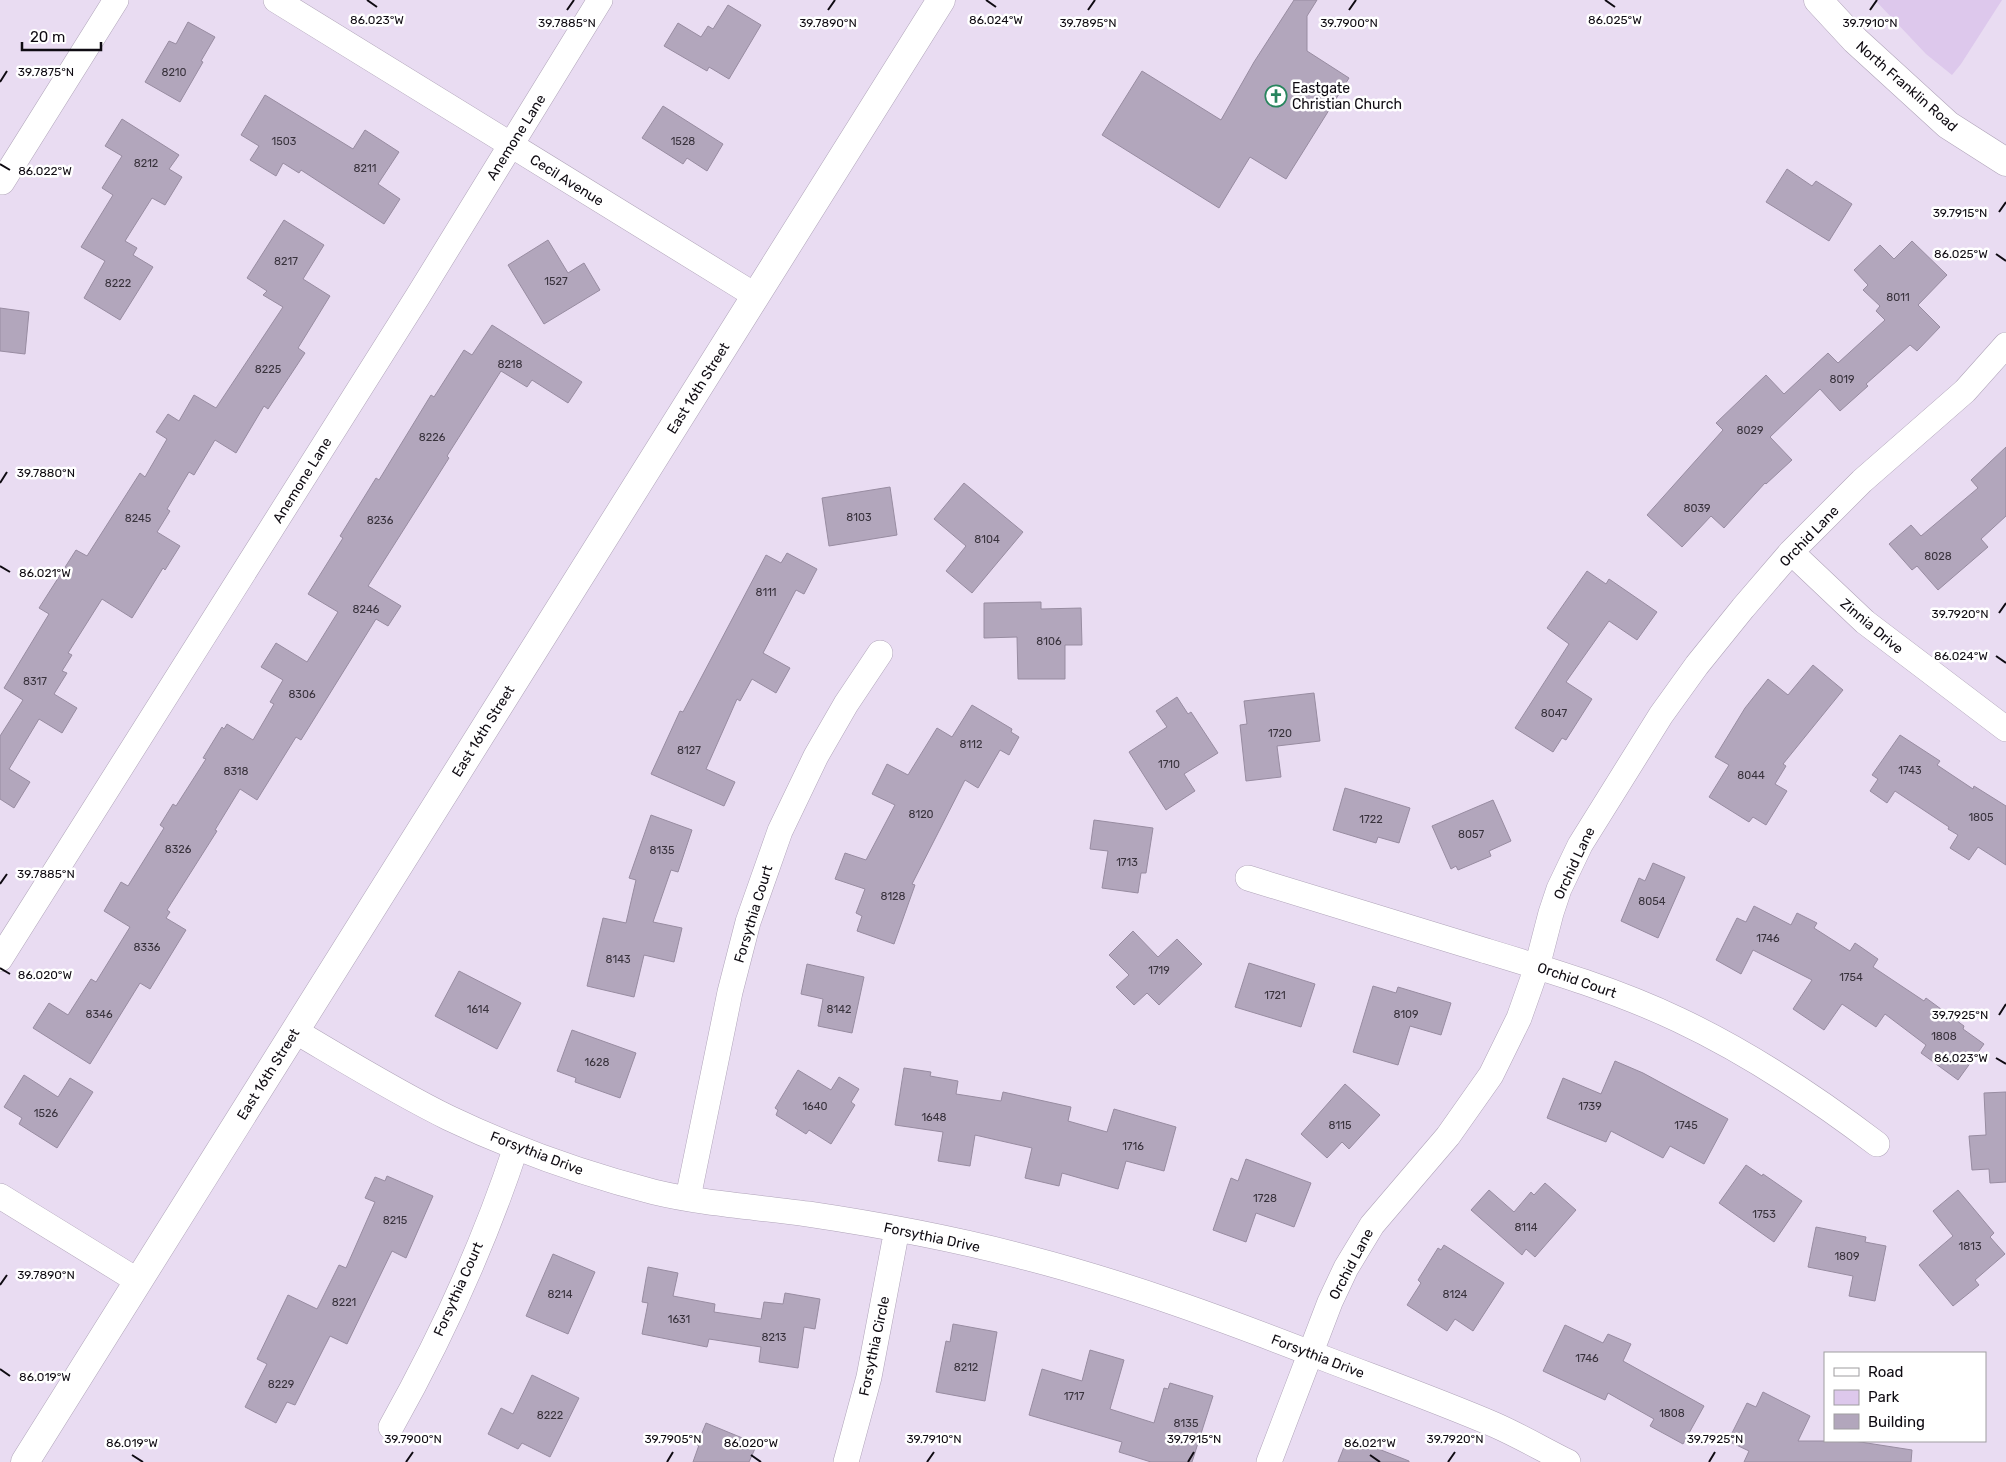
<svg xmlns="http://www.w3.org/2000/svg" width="2006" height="1462" font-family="Rubik,sans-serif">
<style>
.green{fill:#ddc8ec}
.building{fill:#b2a6bc;stroke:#988ca1}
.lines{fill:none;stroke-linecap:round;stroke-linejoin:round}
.minor-casing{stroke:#b0a4b9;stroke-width:26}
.tertiary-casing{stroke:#b0a4b9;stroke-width:29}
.secondary-casing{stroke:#b0a4b9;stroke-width:29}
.minor{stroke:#fff;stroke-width:25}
.tertiary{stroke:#fff;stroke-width:28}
.secondary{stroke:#fff;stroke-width:28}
.ticks{fill:none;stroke:#0f0b12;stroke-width:2}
.labels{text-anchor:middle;stroke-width:5;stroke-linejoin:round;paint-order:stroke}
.number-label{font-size:11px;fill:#38323c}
.street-label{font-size:14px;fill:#0f0b12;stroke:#fff}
.poi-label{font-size:14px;fill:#0f0b12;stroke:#fff;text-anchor:start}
.ticks-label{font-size:12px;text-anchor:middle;fill:#0f0b12;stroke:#fff;stroke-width:5;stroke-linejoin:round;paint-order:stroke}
</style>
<rect width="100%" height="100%" fill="#e9dcf2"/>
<path class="green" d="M1875 0H2002L1961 64 1952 75 1926 54Z"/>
<path class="building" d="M1294 0H1317L1307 16V51L1349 78 1286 179 1250 157 1219 208 1102 135 1142 71 1221 120 1254 62Z
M728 5 761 25 729 79 709 67 707 71 664 46 678 23 701 37 708 26 713 29Z
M188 22 215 37 201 61 203 62 180 102 145 82 169 41 176 44Z
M265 95 353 149 365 130 399 152 378 184 400 199 384 224 301 170 299 173 283 163 276 176 250 160 259 146 241 135Z
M663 106 723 144 707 171 687 158 683 164 642 138Z
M122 119 179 155 169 169 182 177 165 205 152 198 125 241 137 248 133 255 153 267 120 320 84 298 105 261 81 247 113 195 102 188 122 156 105 146Z
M1787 169 1812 186 1816 181 1852 204 1829 241 1766 202Z
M284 220 324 245 303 279 330 296 298 348 305 353 268 409 264 406 236 453 215 440 194 475 189 472 167 509 170 511 157 532 180 546 165 570 163 568 132 618 102 599 68 653 72 655 62 671 67 673 54 694 77 708 62 733 39 719 9 769 30 782 14 808 0 799V736L23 700 4 688 49 614 39 608 76 550 87 556 140 473 145 477 167 439 156 432 168 414 179 421 194 395 216 408 283 307 263 295 267 291 247 278Z
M548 240 568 273 584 263 600 290 544 324 508 265Z
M1912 241 1947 275 1918 305 1940 327 1917 351 1910 345 1866 384 1868 386 1840 411 1820 389 1770 437 1792 460 1766 484 1765 483 1724 528 1711 516 1682 547 1647 515 1723 430 1716 423 1766 375 1784 394 1828 353 1838 363 1885 320 1876 311 1880 306 1863 290 1868 285 1854 270 1880 245 1894 259Z
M0 308 29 312 25 354 0 351Z
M492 325 582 382 568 403 532 380 527 387 501 371 447 456 449 458 368 586 401 606 388 626 376 619 301 740 296 737 257 800 240 789 215 830 217 831 167 910 170 912 166 918 186 930 150 989 140 983 90 1064 33 1028 49 1003 68 1015 91 979 96 982 130 927 104 911 121 882 128 886 164 828 160 825 173 804 176 806 206 759 203 758 222 727 224 729 227 724 253 740 274 704 270 702 283 680 261 667 276 643 307 662 338 612 308 594 343 538 340 536 376 478 379 480 431 395 434 397 464 350 472 355Z
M2006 447V516L1981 539 1988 547 1938 590 1917 566 1912 570 1889 544 1911 525 1921 536 1978 488 1971 480Z
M964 483 1023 532 972 593 946 571 966 546 934 519Z
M890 487 897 535 829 546 822 498Z
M787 553 817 569 804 594 796 590 763 653 790 668 776 693 752 679 740 701 737 699 706 769 735 782 724 806 651 774 680 711 683 712 766 555 781 563Z
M1587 571 1606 584 1609 579 1657 612 1637 640 1609 621 1566 682 1592 699 1566 740 1562 738 1553 752 1515 728 1569 644 1547 628Z
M1041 602V609L1081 608 1082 645H1065V679H1018L1017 637 984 638V603Z
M1813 665 1843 690 1783 764 1786 766 1775 784 1787 791 1766 825 1753 817 1749 822 1709 797 1729 765 1715 757 1745 708 1768 679 1788 695Z
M1314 693 1320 741 1277 746 1281 777 1246 781 1240 725 1247 724 1244 701Z
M1177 697 1188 714 1191 712 1218 753 1184 774 1195 791 1166 810 1129 752 1167 727 1156 711Z
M972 705 1012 729 1011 732 1019 737 1009 755 1000 750 978 788 965 780 912 884 915 885 894 944 857 931 862 916 856 913 865 889 835 879 845 853 866 860 895 805 872 794 887 764 908 775 937 728 952 737Z
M1900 735 1940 761 1937 765 1973 789 1974 786 2006 806V865L1978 847 1969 860 1950 848 1958 835 1948 829 1949 827 1895 791 1887 803 1870 791 1878 779 1872 775Z
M1345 788 1410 808 1399 843 1378 837 1376 843 1333 830Z
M1493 800 1511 841 1489 851 1491 856 1458 870 1456 866 1451 869 1432 826Z
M651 815 692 830 678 872 671 870 653 922 682 928 674 962 644 955 634 997 587 986 603 918 626 923 636 880 629 878Z
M1094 820 1153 828 1146 873H1141L1138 893 1102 888 1108 851 1090 849Z
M1653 863 1685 877 1658 938 1621 921 1639 878 1645 881Z
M1754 906 1791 925 1797 913 1817 923 1814 928 1850 951 1855 943 1878 959 1873 967 1924 1001 1926 998 1964 1026 1963 1029 1984 1044 1958 1080 1921 1053 1926 1045 1885 1014 1876 1027 1842 1004 1824 1030 1793 1009 1812 980 1753 950 1741 974 1716 960 1737 918 1746 922Z
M1133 931 1158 957 1177 939 1202 964 1159 1005 1147 993 1134 1005 1116 987 1129 975 1109 955Z
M1249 963 1315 984 1301 1027 1235 1007Z
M807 964 864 977 852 1033 818 1026 823 999 801 994Z
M459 971 521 1003 497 1049 435 1016Z
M1373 986 1396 993 1398 987 1451 1003 1441 1035 1410 1026 1398 1065 1353 1052Z
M572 1030 636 1053 620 1098 575 1082 576 1078 557 1071Z
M1615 1061 1643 1073 1728 1119 1704 1164 1670 1146 1663 1158 1611 1131 1606 1142 1547 1118 1563 1078 1601 1094Z
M904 1068 931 1072 930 1076 958 1081 956 1094 1001 1101 1003 1092 1071 1107 1068 1121 1107 1132 1114 1109 1176 1127 1164 1171 1126 1161 1118 1189 1062 1173 1059 1186 1025 1178 1032 1148 975 1135 970 1166 938 1161 943 1132 895 1125Z
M798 1070 831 1090 839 1077 859 1089 851 1102 855 1105 831 1144 809 1130 806 1134 776 1115 778 1110 775 1108Z
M24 1075 58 1097 70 1078 93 1092 57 1148 19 1124 22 1118 4 1107Z
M1345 1084 1380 1115 1349 1149 1342 1142 1327 1158 1301 1134Z
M2006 1092V1182L1990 1183 1989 1169 1972 1170 1969 1136 1986 1135 1984 1093Z
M1246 1159 1311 1183 1294 1227 1256 1213 1246 1242 1213 1230 1231 1178 1238 1181Z
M1746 1165 1762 1176 1763 1174 1802 1201 1774 1242 1719 1203Z
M387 1176 433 1196 406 1258 392 1251 347 1344 330 1336 295 1405 287 1402 276 1423 245 1407 267 1364 257 1359 288 1295 317 1309 339 1265 346 1268 375 1202 365 1198 375 1177 385 1181Z
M1545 1183 1576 1210 1535 1257 1526 1249 1522 1255 1471 1210 1489 1190 1514 1212 1531 1192 1534 1195Z
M1958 1190 1994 1233 1990 1237 2005 1254 1975 1280 1979 1285 1953 1306 1919 1265 1953 1236 1933 1211Z
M1816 1227 1866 1237 1865 1242 1886 1246 1875 1301 1849 1296 1853 1276 1808 1267Z
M1444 1245 1504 1283 1473 1331 1455 1319 1447 1331 1407 1305 1421 1283 1418 1280 1438 1248 1441 1250Z
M553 1254 595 1272 568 1334 526 1316Z
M648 1267 678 1273 673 1296 715 1304 714 1312 761 1319 764 1302 783 1304 785 1293 820 1299 815 1329 804 1327 798 1368 759 1362 761 1347 709 1339 707 1347 642 1334 648 1303 642 1302Z
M953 1324 997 1332 985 1401 936 1392 946 1341 950 1342Z
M1565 1325 1603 1343 1608 1334 1631 1344 1623 1361 1704 1406 1683 1444 1650 1426 1654 1419 1608 1393 1605 1400 1543 1371Z
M1090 1350 1124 1360 1110 1409 1154 1423 1164 1388 1168 1389 1170 1383 1213 1396 1192 1462H1151L1119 1452 1122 1442 1029 1415 1042 1369 1082 1381Z
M532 1375 579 1398 550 1457 522 1443 518 1449 488 1434 501 1408 513 1414Z
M1763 1392 1810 1416 1798 1441H1854L1912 1450 1911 1462H1744L1749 1451 1728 1441 1747 1403 1756 1407Z
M706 1423 757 1444 749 1462H693L699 1445H697Z
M1348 1437 1409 1461V1462H1338Z"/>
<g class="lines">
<g class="minor-casing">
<path id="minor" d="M276 0 756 296
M2 182 116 0
M1791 552 1865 622 2006 729
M1248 878C1326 902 1405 926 1483 950 1549 970 1616 990 1679 1020 1749 1053 1815 1097 1877 1144
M0 959 418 296 600 0
M295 1031C346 1061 396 1092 449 1118 514 1149 584 1174 654 1192 704 1204 757 1207 808 1214 882 1225 956 1239 1028 1258 1132 1285 1231 1322 1331 1361 1386 1382 1441 1402 1495 1425 1520 1436 1544 1450 1568 1462
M0 1196 138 1281
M688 1198 730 992 748 922 780 831 816 756 846 704 880 653
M391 1427C441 1338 484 1244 516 1147
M846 1462 869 1377 897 1229
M1269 1462 1330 1302 1346 1268 1372 1225 1448 1136 1491 1075 1519 1018 1537 967 1551 913 1559 889 1580 845 1661 715 1697 665 1743 608 1791 552 1862 481 1965 391 2006 345"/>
</g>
<g class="tertiary-casing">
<path id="tertiary" d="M25 1462 941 0"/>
</g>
<g class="secondary-casing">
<path id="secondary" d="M1818 0 1855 40 1948 125 2006 162"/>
</g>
<use href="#minor" class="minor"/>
<use href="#tertiary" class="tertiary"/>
<use href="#secondary" class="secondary"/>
</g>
<path class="ticks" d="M367 0 377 7M986 0 996 7M1605 0 1615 7M567 10 574 0M828 10 835 0M1088 10 1095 0M1349 10 1356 0M1870 10 1877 0M0 82 7 71M0 164 10 170M1999 212 2006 202M1996 254 2006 261M0 483 7 472M0 566 10 572M1999 613 2006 603M1996 656 2006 663M0 884 7 874M0 968 10 974M1999 1015 2006 1004M1996 1058 2006 1064M0 1285 7 1275M0 1369 10 1376M132 1455 143 1462M751 1455 761 1462M1370 1455 1380 1462M406 1462 413 1452M667 1462 673 1452M927 1462 934 1452M1188 1462 1194 1452M1448 1462 1455 1452M1709 1462 1715 1452"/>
<defs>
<g id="church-ring" transform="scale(1.125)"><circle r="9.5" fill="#fff" stroke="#27855d" stroke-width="1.5"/><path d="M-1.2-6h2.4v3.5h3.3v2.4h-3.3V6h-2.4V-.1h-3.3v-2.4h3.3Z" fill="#27855d"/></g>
</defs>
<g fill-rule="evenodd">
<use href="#church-ring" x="1276" y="96"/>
</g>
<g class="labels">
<g class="number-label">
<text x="174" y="76">8210</text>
<text x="284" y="145">1503</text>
<text x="683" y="145">1528</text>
<text x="146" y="167">8212</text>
<text x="365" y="172">8211</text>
<text x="286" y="265">8217</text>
<text x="556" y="285">1527</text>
<text x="118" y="287">8222</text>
<text x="1898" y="301">8011</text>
<text x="510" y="368">8218</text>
<text x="268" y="373">8225</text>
<text x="1842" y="383">8019</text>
<text x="1750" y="434">8029</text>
<text x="432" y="441">8226</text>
<text x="1697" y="512">8039</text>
<text x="859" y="521">8103</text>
<text x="138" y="522">8245</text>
<text x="380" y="524">8236</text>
<text x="987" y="543">8104</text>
<text x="1938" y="560">8028</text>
<text x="766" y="596">8111</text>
<text x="366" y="613">8246</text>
<text x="1049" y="645">8106</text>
<text x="35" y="685">8317</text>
<text x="302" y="698">8306</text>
<text x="1554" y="717">8047</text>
<text x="1280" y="737">1720</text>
<text x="971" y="748">8112</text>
<text x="689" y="754">8127</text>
<text x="1169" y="768">1710</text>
<text x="1910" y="774">1743</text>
<text x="236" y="775">8318</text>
<text x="1751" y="779">8044</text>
<text x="921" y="818">8120</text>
<text x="1981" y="821">1805</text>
<text x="1371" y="823">1722</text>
<text x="1471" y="838">8057</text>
<text x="178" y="853">8326</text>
<text x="662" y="854">8135</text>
<text x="1127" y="866">1713</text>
<text x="893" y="900">8128</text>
<text x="1652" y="905">8054</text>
<text x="1768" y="942">1746</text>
<text x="147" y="951">8336</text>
<text x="618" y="963">8143</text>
<text x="1159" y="974">1719</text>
<text x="1851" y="981">1754</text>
<text x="1275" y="999">1721</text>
<text x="478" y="1013">1614</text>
<text x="839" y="1013">8142</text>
<text x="99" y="1018">8346</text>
<text x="1406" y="1018">8109</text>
<text x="1944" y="1040">1808</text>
<text x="597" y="1066">1628</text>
<text x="815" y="1110">1640</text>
<text x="1590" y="1110">1739</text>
<text x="46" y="1117">1526</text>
<text x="934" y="1121">1648</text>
<text x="1340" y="1129">8115</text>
<text x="1686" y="1129">1745</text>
<text x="1133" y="1150">1716</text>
<text x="1265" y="1202">1728</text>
<text x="1764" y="1218">1753</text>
<text x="395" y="1224">8215</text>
<text x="1526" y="1231">8114</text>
<text x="1970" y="1250">1813</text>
<text x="1847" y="1260">1809</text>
<text x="560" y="1298">8214</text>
<text x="1455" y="1298">8124</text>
<text x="344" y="1306">8221</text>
<text x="679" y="1323">1631</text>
<text x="774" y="1341">8213</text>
<text x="1587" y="1362">1746</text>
<text x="966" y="1371">8212</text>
<text x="281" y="1388">8229</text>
<text x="1074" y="1400">1717</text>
<text x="1672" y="1417">1808</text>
<text x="550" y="1419">8222</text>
<text x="1186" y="1427">8135</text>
</g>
<g class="street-label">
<text transform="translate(1907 86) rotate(41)" y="5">North Franklin Road</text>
<text transform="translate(516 137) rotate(-58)" y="5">Anemone Lane</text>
<text transform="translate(567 180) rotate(32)" y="5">Cecil Avenue</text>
<text transform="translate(698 388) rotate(-58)" y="5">East 16th Street</text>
<text transform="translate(302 480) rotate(-58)" y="5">Anemone Lane</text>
<text transform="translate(1809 536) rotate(-46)" y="5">Orchid Lane</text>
<text transform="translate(1872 626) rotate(40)" y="5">Zinnia Drive</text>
<text transform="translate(483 731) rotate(-58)" y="5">East 16th Street</text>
<text transform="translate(1574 863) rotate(-65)" y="5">Orchid Lane</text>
<text transform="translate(753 914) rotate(-73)" y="5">Forsythia Court</text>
<text transform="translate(1577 980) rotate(19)" y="5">Orchid Court</text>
<text transform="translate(268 1074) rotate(-58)" y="5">East 16th Street</text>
<text transform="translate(537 1153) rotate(21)" y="5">Forsythia Drive</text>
<text transform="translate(932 1237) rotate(12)" y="5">Forsythia Drive</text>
<text transform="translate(1351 1264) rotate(-62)" y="5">Orchid Lane</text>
<text transform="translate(458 1289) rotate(-66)" y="5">Forsythia Court</text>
<text transform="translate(874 1346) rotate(-78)" y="5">Forsythia Circle</text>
<text transform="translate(1318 1356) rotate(21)" y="5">Forsythia Drive</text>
</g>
<g class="poi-label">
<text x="1292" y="93">Eastgate<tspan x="1292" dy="16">Christian Church</tspan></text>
</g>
</g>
<g class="ticks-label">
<text x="1615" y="24">86.025°W</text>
<text x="377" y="24">86.023°W</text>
<text x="996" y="24">86.024°W</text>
<text x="567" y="27">39.7885°N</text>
<text x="828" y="27">39.7890°N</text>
<text x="1088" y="27">39.7895°N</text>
<text x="1349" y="27">39.7900°N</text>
<text x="1870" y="27">39.7910°N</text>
<text x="46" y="76">39.7875°N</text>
<text x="45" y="175">86.022°W</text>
<text x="1960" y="217">39.7915°N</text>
<text x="1961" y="258">86.025°W</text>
<text x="46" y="477">39.7880°N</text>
<text x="45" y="577">86.021°W</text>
<text x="1960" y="618">39.7920°N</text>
<text x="1961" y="660">86.024°W</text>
<text x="46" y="878">39.7885°N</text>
<text x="45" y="979">86.020°W</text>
<text x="1960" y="1019">39.7925°N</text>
<text x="1961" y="1062">86.023°W</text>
<text x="46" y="1279">39.7890°N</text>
<text x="45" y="1381">86.019°W</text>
<text x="413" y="1443">39.7900°N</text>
<text x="673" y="1443">39.7905°N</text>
<text x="934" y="1443">39.7910°N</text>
<text x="1194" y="1443">39.7915°N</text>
<text x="1455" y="1443">39.7920°N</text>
<text x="1715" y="1443">39.7925°N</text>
<text x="132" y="1447">86.019°W</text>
<text x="751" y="1447">86.020°W</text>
<text x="1370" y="1447">86.021°W</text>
</g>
<rect x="1824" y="1352" width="162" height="90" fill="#ffffff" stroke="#9f9da0"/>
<rect x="1834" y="1368" width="25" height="8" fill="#ffffff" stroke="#9f9da0"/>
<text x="1868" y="1377" font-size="15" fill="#0f0b12">Road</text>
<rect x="1834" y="1390" width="25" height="15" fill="#ddc8ec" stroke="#9f9da0"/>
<text x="1868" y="1402" font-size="15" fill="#0f0b12">Park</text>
<rect x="1834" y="1414" width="25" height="15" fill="#b2a6bc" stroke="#9f9da0"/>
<text x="1868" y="1427" font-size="15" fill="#0f0b12">Building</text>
<path d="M22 42v8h79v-8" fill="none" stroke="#0f0b12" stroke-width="2.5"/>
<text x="30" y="42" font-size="15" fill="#0f0b12" stroke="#ffffff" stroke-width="4" paint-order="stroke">20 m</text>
</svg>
